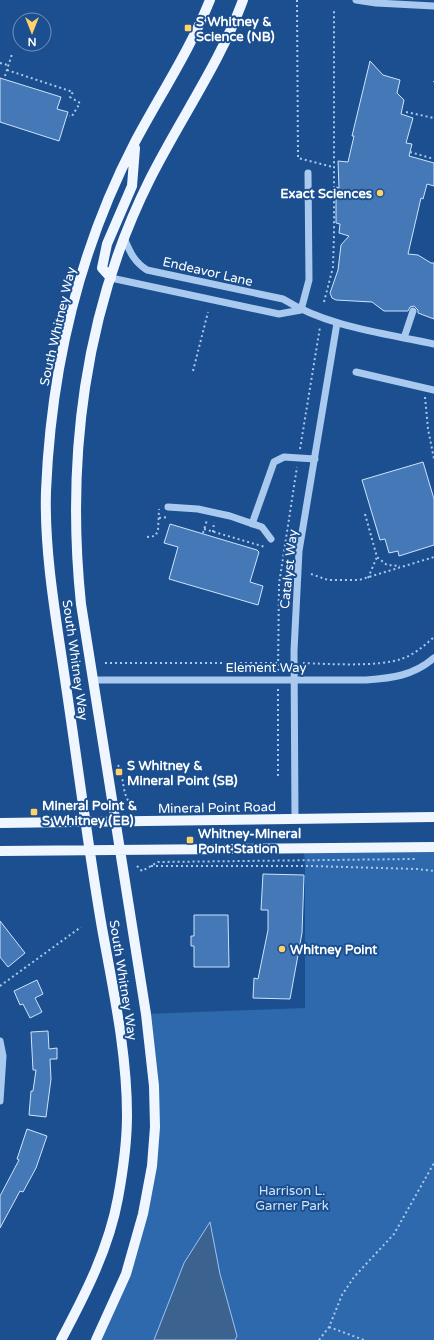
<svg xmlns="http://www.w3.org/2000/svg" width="434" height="1340" font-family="'Varela Round',sans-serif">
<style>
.green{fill:#2e69ad}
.water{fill:#3c6290;stroke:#9cc4f0}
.building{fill:#4478b7;stroke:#cfe3fa}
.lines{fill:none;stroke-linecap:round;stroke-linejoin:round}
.path{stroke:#a9c9ee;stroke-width:2;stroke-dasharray:2 3;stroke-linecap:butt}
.minor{stroke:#a9c9ee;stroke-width:7}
.major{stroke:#f0f6ff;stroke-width:10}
.poi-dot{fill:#ffd166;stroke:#1b4f8f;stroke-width:1.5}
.labels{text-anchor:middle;stroke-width:4;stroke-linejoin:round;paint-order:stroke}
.poi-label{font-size:13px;font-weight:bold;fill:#fff;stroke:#1b4f8f;text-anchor:start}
.street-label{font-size:13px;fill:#fff;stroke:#1b4f8f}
.park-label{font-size:13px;fill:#cfe3fa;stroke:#1b4f8f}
</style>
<rect width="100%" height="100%" fill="#1b4f8f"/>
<path class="green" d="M434 847V1340H96L133 1253 155 1127 146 1014 305 1008V860L303 848Z"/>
<path class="water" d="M210 1222 220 1274 237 1336 235 1340H154L184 1263Z"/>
<path class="building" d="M370 61 383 75 400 80 397 93 404 100 401 114 413 118 406 143 412 144 409 156 434 163V186L427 184 423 199 421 198 408 254 418 255 431 263H434V319L418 313V310L414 306 410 307 408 311H384L372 302 336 300 332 298 330 293 338 270 341 245 349 236 339 233 340 224 336 223V187L339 188 338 161 348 162 354 136H352Z
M0 78 61 97 57 109 68 112 59 141 0 122Z
M423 462 434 499V545L399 556 398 551 389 553 385 539 380 540 362 480Z
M170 524 257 550 259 552 250 582 263 586 258 605 169 579 178 547 164 543Z
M263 874 304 875 302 933 290 999 253 998 254 978 258 979 268 930V910H261Z
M194 915H228L229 967H194V946H191V936H194Z
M0 921 25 953 8 967 0 957Z
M37 980 43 994 35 998 42 1012 30 1018 23 1004 20 1005 14 991Z
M48 1031 49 1049 57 1048V1059H50L51 1079 46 1117 29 1115 31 1091H33L36 1070H33L31 1032Z
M27 1129 47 1136 36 1168 23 1192 20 1191 0 1228V1196L19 1160 17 1159Z"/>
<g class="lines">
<path class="path" d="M297 0 298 158 333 167
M0 63 8 65
M7 70 73 92 70 97 80 103 72 116H69
M5 76 12 54
M434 81V82
M406 112 434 118
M410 152 434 159
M324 302 333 267 334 235V10
M193 371 208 312
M425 397 428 429 434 459
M300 449 320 327
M365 514 377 557 387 565 400 566
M159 518 169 517
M204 529 265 547
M213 532 214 522
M203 533 207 520
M147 537 155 536 158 531 159 509
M311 574 328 580H359L434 557
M368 578 377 557
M105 663H286
M303 663C328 664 379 667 401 659 414 655 424 646 434 637
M278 671 279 584 297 467
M278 689V779
M118 765C125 777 121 797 133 806L129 810
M137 866 142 871 158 862 415 859
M151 866H310L417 869 434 871
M0 986 81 927
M329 1327 364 1340
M319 1340 329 1327 342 1295 354 1277 394 1234 434 1163"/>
<path class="minor" d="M356 0 376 3 434 6
M124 238C130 252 134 262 147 270L283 299C328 327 383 333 434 344
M111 278 279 314 301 310
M301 310 309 280 308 173
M404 338 413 311
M356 372 434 390
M168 507 198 509 230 516 262 527 271 539
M252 524 274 462 284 457 315 459
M93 680H366C392 678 413 676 434 658
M295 819 294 651 299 551 337 323
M0 1041 3 1056 0 1101"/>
<path class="major" d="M111 278 102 268 107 244 132 186 135 148
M0 823 434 817
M0 851 434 847
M61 1340C85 1295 109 1248 118 1198 123 1171 127 1142 127 1115 127 1052 113 989 102 928 88 847 78 766 66 686 57 624 44 554 46 491 51 369 79 250 135 142 160 95 190 50 210 0
M96 1340 126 1274 143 1214 152 1166 155 1127 154 1086 146 1014 81 604C66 459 84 311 150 179 180 119 220 63 243 0"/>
</g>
<g class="poi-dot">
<rect x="184" y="24" width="8" height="8" rx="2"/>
<circle cx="380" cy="193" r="4"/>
<rect x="115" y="768" width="8" height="8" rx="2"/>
<rect x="30" y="808" width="8" height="8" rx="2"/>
<rect x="186" y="836" width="8" height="8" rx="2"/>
<circle cx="282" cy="949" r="4"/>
</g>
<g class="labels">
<g class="poi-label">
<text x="196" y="26">S Whitney &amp;<tspan x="196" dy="15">Science (NB)</tspan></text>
<text x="372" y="198" text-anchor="end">Exact Sciences</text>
<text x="127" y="770">S Whitney &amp;<tspan x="127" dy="15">Mineral Point (SB)</tspan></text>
<text x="42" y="810">Mineral Point &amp;<tspan x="42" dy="15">S Whitney (EB)</tspan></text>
<text x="198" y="838">Whitney-Mineral<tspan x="198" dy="15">Point Station</tspan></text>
<text x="290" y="954">Whitney Point</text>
</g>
<g class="street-label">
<text transform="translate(208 271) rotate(13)" y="5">Endeavor Lane</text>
<text transform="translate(57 326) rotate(-77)" y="5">South Whitney Way</text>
<text transform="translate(288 569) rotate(-84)" y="5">Catalyst Way</text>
<text transform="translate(76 660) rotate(82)" y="5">South Whitney Way</text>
<text x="266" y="672">Element Way</text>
<text transform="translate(217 807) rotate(-1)" y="5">Mineral Point Road</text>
<text transform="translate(124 980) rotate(81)" y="5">South Whitney Way</text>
</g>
<g class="park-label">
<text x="292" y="1195">Harrison L.<tspan x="292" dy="15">Garner Park</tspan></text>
</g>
</g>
<g transform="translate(32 32) rotate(180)"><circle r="19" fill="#1b4f8f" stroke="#7695bc"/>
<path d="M0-3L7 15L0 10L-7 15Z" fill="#ffd166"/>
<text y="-6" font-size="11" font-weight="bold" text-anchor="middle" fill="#ffffff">N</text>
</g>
</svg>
